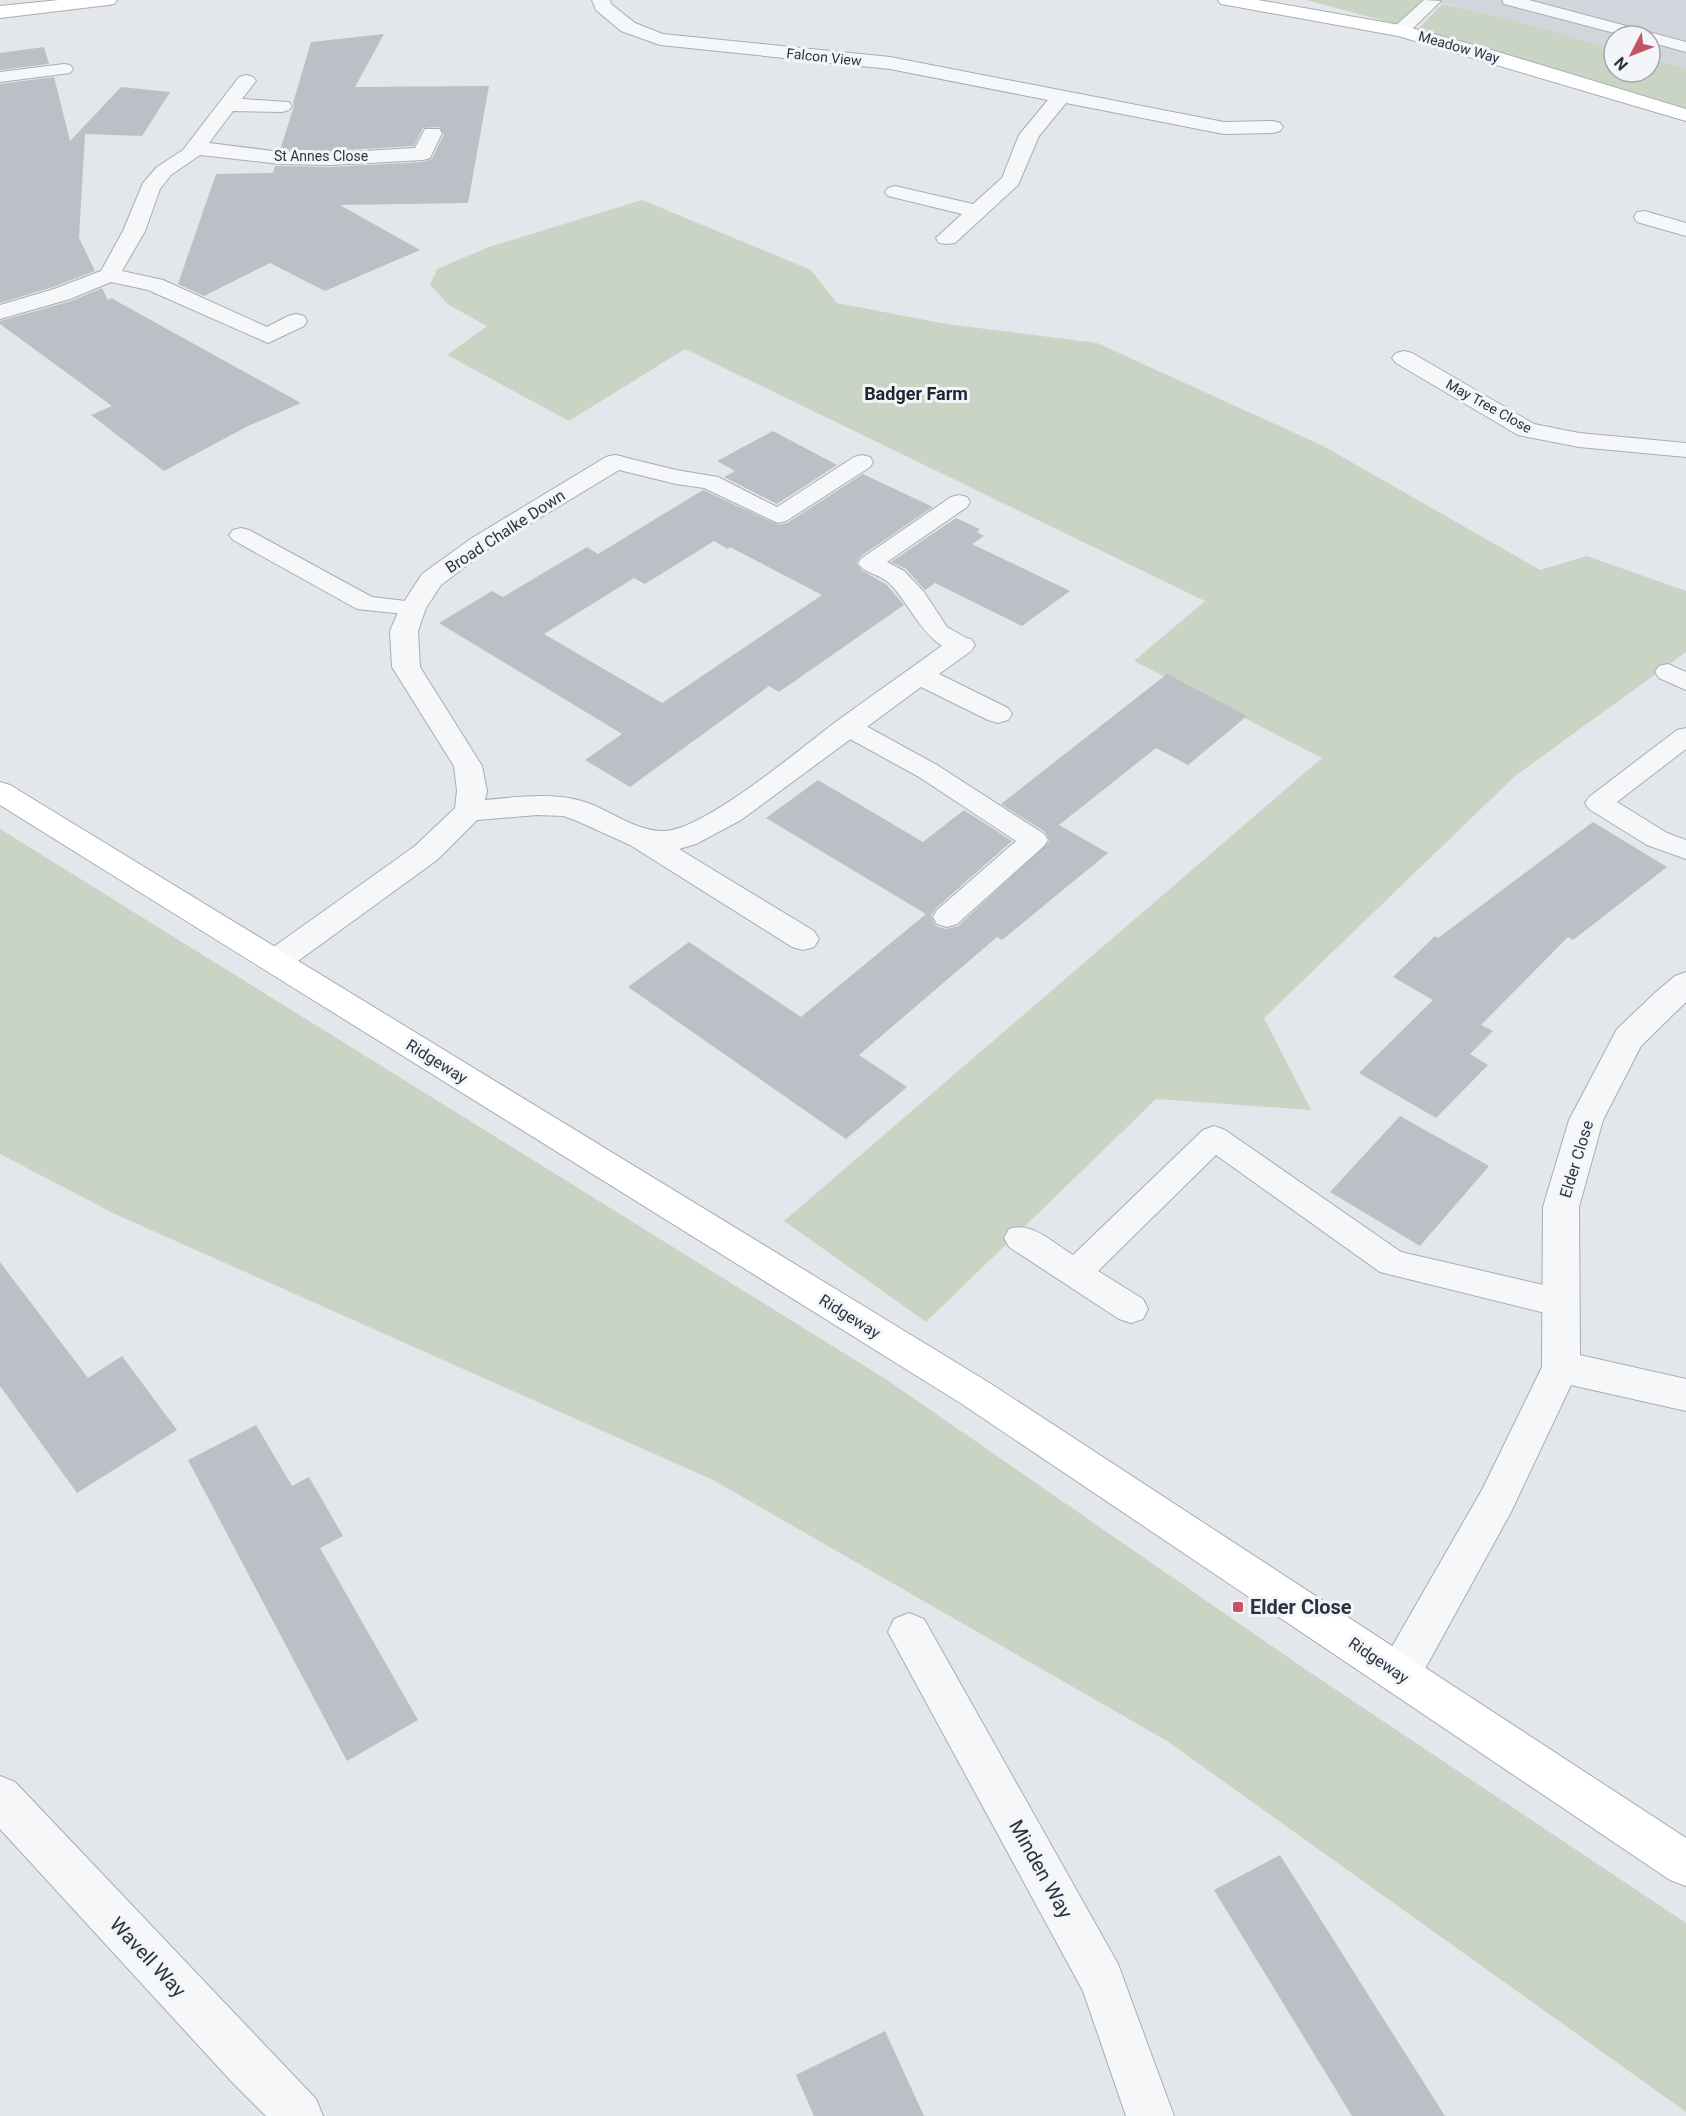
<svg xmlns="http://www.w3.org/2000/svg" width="1686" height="2116" font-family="Roboto,sans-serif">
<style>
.built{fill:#d2d5dc}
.green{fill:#c9d4c5}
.building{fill:#bbc0c7;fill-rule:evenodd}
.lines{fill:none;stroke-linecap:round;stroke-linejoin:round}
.lane-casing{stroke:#a8adb4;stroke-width:2}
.street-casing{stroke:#a8adb4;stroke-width:2}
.secondary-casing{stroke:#a8adb4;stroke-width:2}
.lane{fill:#f6f7f9;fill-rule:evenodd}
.street{fill:#f6f7f9;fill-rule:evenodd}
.secondary{fill:#fff;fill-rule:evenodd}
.poi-dot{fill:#c55365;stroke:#f3f5f8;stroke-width:2}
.labels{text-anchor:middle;stroke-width:6;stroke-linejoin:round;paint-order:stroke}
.far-street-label{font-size:14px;fill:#2c3442;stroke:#f3f5f8}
.street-label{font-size:16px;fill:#2c3442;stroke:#f3f5f8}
.far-district-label{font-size:18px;font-weight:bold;fill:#1e2533;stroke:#f3f5f8}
.near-poi-label{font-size:20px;font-weight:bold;fill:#2c3442;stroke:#f3f5f8;text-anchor:start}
.near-street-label{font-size:20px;fill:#2c3442;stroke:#f3f5f8}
</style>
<rect width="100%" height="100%" fill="#e3e6ea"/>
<path class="built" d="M1431 0H1686V70L1650 60V36H1614V50Z"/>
<path class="green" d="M1306 0H1424L1396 24Z
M1442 4 1512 20 1614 49V72H1650V59L1686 69V111L1418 29Z
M642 200 811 270 837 303 946 324 1097 343 1323 446 1540 570 1587 556 1686 591V652L1515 776 1264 1018 1311 1110 1156 1099 926 1322 784 1221 1322 758 1134 661 1205 601 685 349 569 421 447 355 487 326 449 305 430 285 437 269 489 247Z
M0 829 887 1380 1302 1667 1686 1923V2112L1167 1741 713 1480 115 1214 0 1154Z"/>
<path class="building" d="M384 34 355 87 489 86 468 203 340 205 420 250 325 291 270 263 204 296 178 284 216 174 273 173 275 166 330 167 423 162 432 159 444 134 439 127 423 128 414 146 330 151 280 150 294 106 293 103 311 42Z
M44 47 49 64 0 70V53Z
M54 77 70 141 121 87 170 92 142 136 85 134 79 238 95 271 53 287 0 303V84Z
M102 288 108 300 111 298 301 403 248 426 164 471 91 415 112 406 0 324V321L71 301Z
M773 431 837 465 777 504 724 477 735 471 717 461Z
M863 474 933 507 861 556 856 563 863 571 887 585 904 605 779 692 769 686 630 787 585 760 622 734 439 623 492 591 503 597 587 547 598 554 703 490 779 525 787 523ZM714 541 728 549 730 547 822 595 662 703 544 634 634 578 645 584Z
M956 518 980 529 977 532 984 536 972 544 1070 591 1022 626 935 583 925 590 906 569 891 562Z
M1167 674 1247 716 1188 765 1156 748 1059 825 1108 853 1002 940 997 937 859 1055 907 1087 846 1139 628 987 689 942 801 1017 926 914 766 818 818 780 923 842 964 810 1012 841 936 908 931 916 936 926 946 929 958 926 1050 841 1045 832 1001 804Z
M1593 822 1667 867 1573 940 1568 937 1481 1025 1493 1031 1470 1054 1488 1065 1436 1118 1359 1073 1433 1000 1393 977 1435 936 1438 938Z
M1400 1116 1489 1166 1420 1246 1330 1192Z
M0 1262 88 1378 122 1356 177 1430 77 1493 0 1386Z
M256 1425 292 1486 309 1477 343 1536 320 1548 418 1720 347 1761 188 1460Z
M1280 1855 1362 1985 1445 2116H1352L1214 1890Z
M885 2031 924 2116H814L796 2075Z"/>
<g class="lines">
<g class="lane-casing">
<path id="lane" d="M1424 0 1441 1 1406 35H1394L1392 31 1394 27Z
M1502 0H1529L1686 42V52L1650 42V36H1626L1504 4Z
M64 64 70 65 73 69 70 73 0 82V72Z
M615 455 676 470 718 477 777 507 854 457 862 455 870 457 873 462 870 467 786 521 778 523 704 488 676 484 607 467 604 462 607 457Z
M959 495 967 497 970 502 967 507 887 562 904 571 924 592 947 627 970 640 973 645 970 650C930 660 912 604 889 583 880 574 865 574 858 563L862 558 951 497Z
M241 528 249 530 372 597 422 603 425 608 422 613 413 615 357 609 233 540 229 535 233 530Z
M1668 664 1686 672V690L1659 678 1655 672 1659 666Z
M848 719 857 721 937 765 1044 834 1048 840 1044 846 957 924 947 927 937 924 933 917 937 910 1016 841 919 777 839 733 835 727 839 721Z
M1686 728V749L1617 802 1667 833 1686 840V859L1647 845 1589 809 1585 803 1589 797 1677 730Z
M1214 1126 1225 1130 1401 1252 1561 1289 1573 1293 1578 1303 1573 1313 1561 1317 1380 1272 1216 1155 1098 1271 1143 1299 1148 1309 1143 1319 1131 1323 1119 1319 1009 1247 1004 1238 1009 1229C1032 1221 1053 1243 1073 1255L1203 1130Z"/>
</g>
<g class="street-casing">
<path id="street" d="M592 0H610L611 4 635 23 663 34 890 57 1224 122 1273 121 1280 123 1283 127 1280 131 1273 133 1224 134 1066 103 1039 136 1018 185 955 243 947 244 939 243 936 238 962 214 888 196 885 192 888 188 895 186 973 204 1002 178 1019 135 1048 100 890 69 660 45 621 31 596 10Z
M246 75 253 77 256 81 242 99 289 102 292 106 289 110 282 112 233 111 209 143 281 152 330 153 415 148 425 129H439L442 133 430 158 423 160 330 165 281 164 200 155 171 175 160 189 145 231 122 271 163 280 267 327 288 316 296 314 304 316 307 321 304 326 268 343 148 290 111 282 70 299 0 319V305L54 289 101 271 123 231 143 183 157 167 183 150 239 77Z
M1645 211 1686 223V236L1637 222 1634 217 1637 212Z
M1404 351 1412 353 1534 424 1579 433 1686 443V457L1579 447 1518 435 1396 363 1392 358 1396 353Z
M615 455 624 457 627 462 624 467 490 548 441 585 426 608 418 631 420 667 482 766 487 791 485 800C518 797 553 792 585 802 612 811 636 832 665 831 705 829 799 750 833 724 872 695 912 668 951 639L961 637 971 639 975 645 971 651 939 674 1008 708 1012 714 1008 720 998 723 988 720 921 687 741 820 696 844 679 849 814 931 819 939 814 947 803 950 792 947 630 845 575 820 563 816 537 815 477 820 437 860 287 969 276 972 265 969 260 961 265 953 415 846 455 808 457 791 454 766 392 667 390 631 400 608 422 574 472 538 606 457Z
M1686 972V1002L1641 1046 1603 1120 1579 1207 1580 1355 1686 1379V1411L1571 1385 1511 1512 1415 1687 1400 1692 1385 1687 1379 1673 1385 1659 1483 1488 1542 1367 1543 1207 1569 1120 1617 1029 1657 991 1675 976Z
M909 1613 924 1619 1118 1964 1174 2116H1126L1083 1991 888 1632 894 1619Z
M0 1776 15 1782 316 2099 323 2116H266L231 2081 0 1829Z"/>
</g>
<g class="secondary-casing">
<path id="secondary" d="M59 0H117L114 4 108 5 0 18V6Z
M1218 0H1258L1400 25 1485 48 1686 109V121L1398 36 1227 5 1221 4Z
M0 782 10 785 988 1382 1686 1838V1886L1670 1880 962 1404 0 805Z"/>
</g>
<use href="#lane" class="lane"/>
<use href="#street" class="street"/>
<use href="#secondary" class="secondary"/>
</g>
<rect class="poi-dot" x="1232" y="1601" width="12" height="12" rx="3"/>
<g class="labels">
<g class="far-street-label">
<text transform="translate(1459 47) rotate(16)" y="5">Meadow Way</text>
<text transform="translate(824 57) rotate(6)" y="5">Falcon View</text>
<text x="321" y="161">St Annes Close</text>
<text transform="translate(1489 406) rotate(29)" y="5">May Tree Close</text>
</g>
<g class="street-label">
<text transform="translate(505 531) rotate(-33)" y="6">Broad Chalke Down</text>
<text transform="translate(437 1061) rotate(32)" y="6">Ridgeway</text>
<text transform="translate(1576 1159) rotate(-73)" y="6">Elder Close</text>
<text transform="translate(850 1316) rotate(32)" y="6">Ridgeway</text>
<text transform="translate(1379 1660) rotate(34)" y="6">Ridgeway</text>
</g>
<g class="far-district-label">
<text x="916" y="400">Badger Farm</text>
</g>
<g class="near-poi-label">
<text x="1250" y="1614">Elder Close</text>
</g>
<g class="near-street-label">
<text transform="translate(1041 1869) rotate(61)" y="7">Minden Way</text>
<text transform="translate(148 1957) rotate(47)" y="7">Wavell Way</text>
</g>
</g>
<g transform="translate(1632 54) rotate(228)"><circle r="28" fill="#f3f5f8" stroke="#a3a8af" stroke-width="1.5"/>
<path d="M0-4.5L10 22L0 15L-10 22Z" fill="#c55365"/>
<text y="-9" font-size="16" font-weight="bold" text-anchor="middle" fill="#2c3442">N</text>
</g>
</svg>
